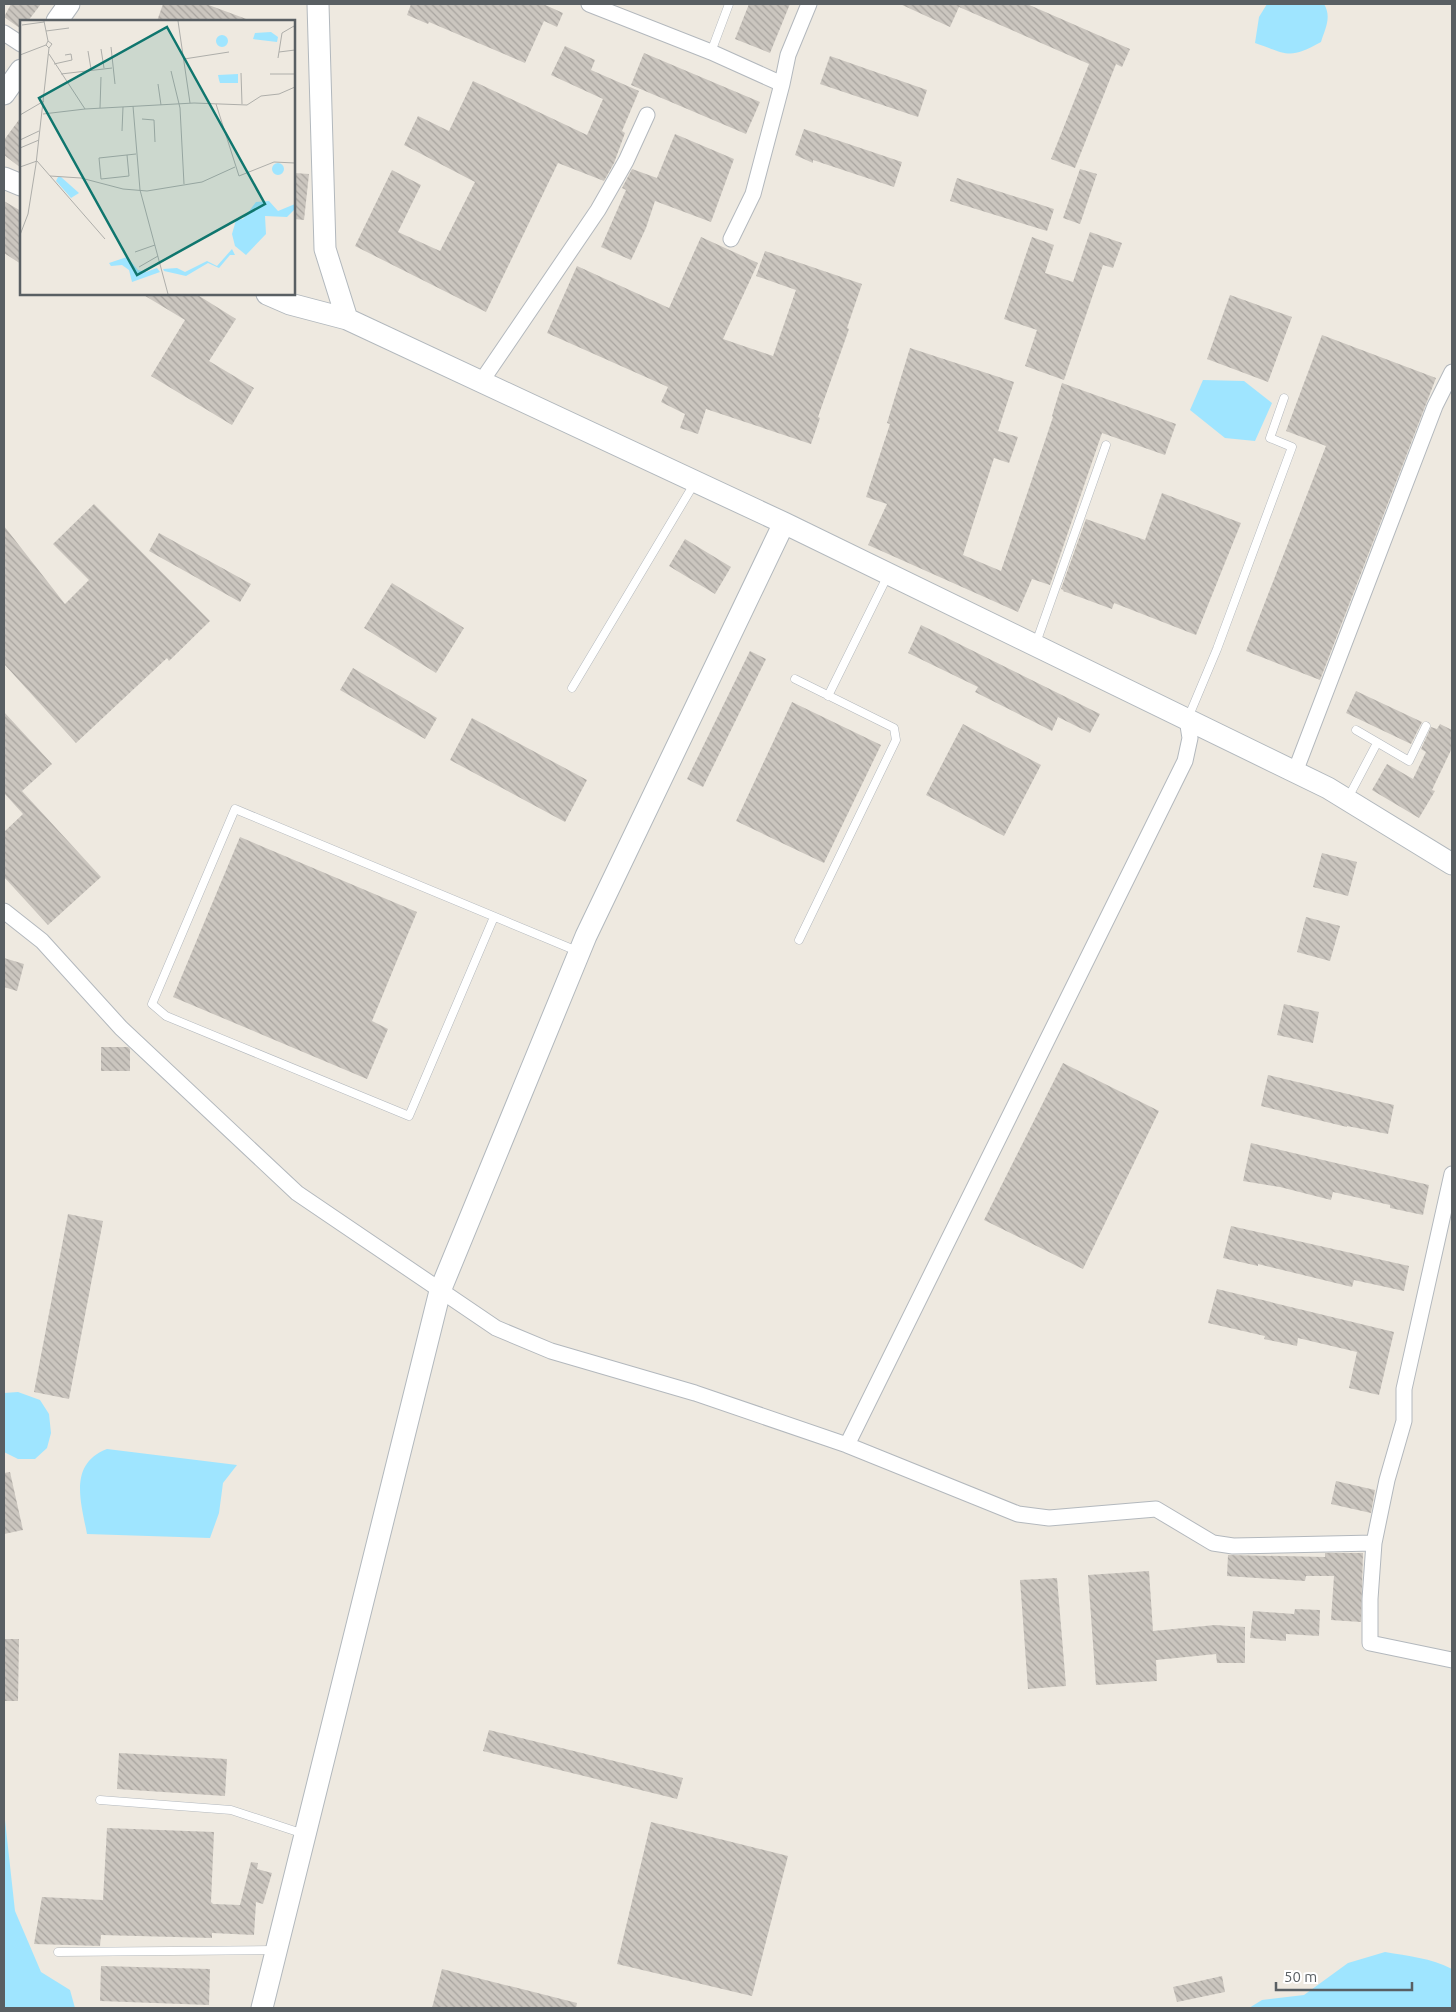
<svg xmlns="http://www.w3.org/2000/svg" width="1456" height="2012" font-family="Ubuntu,sans-serif">
<style>
.water{fill:#9fe5ff}
.building{fill:url(#building-back-hatch)}
.lines{fill:none;stroke-linecap:round;stroke-linejoin:round}
.lane-casing{stroke:#b3b8bd;stroke-width:9}
.street-casing{stroke:#b3b8bd;stroke-width:17}
.secondary-casing{stroke:#b2b8bd;stroke-width:23}
.lane{stroke:#fff;stroke-width:8}
.street{stroke:#fff;stroke-width:15}
.secondary{stroke:#fff;stroke-width:21}
.inset-road{fill:none;stroke:#aeaeaa;stroke-width:1}
.view{fill:#0f766e;fill-opacity:0.15;stroke:#0f766e;stroke-width:2.5}
.inset-edge{fill:none;stroke:#595f63;stroke-width:2.5}
</style>
<defs>
<pattern id="building-back-hatch" width="6" height="6" patternUnits="userSpaceOnUse" patternTransform="scale(1.25)"><rect width="6" height="6" fill="#cbc6bf"/><path d="M-1 5l2 2M0 0l6 6M5-1l2 2" fill="none" stroke="#a8a49f"/></pattern>
</defs>
<rect width="100%" height="100%" fill="#eee9e0"/>
<path class="water" d="M1267 4H1324C1332 17 1325 29 1321 42 1289 60 1287 54 1255 43L1259 17Z
M1203 380 1244 381 1272 403 1255 441 1225 438 1190 410Z
M18 1392 40 1400 49 1414 51 1433 47 1448 35 1459H18L4 1452V1393Z
M107 1449 237 1465 223 1483 219 1513 210 1538 87 1534C81 1502 68 1464 107 1449Z
M4 1811 15 1911 41 1972 70 1990 75 2008H4Z
M1385 1952C1408 1956 1431 1958 1452 1969V2008H1249L1262 2000 1304 1995 1348 1963Z"/>
<path class="building" d="M11 4H41L28 21H21V29L4 17Z
M163 4H206L249 20V21H157Z
M411 4H543L563 13 557 27 544 21 525 63 429 22 428 24 407 15Z
M749 4H790L770 53 735 39Z
M900 4H1027L1130 49 1122 67 1116 64 1075 168 1051 159 1089 64 959 7 950 27Z
M565 46 595 60 591 70 639 91 622 131 625 133 614 163 604 181 558 163 486 312 355 246 392 170 421 185 398 232 440 251 475 182 404 145 418 116 449 131 473 81 587 135 603 99 551 75Z
M644 53 760 102 746 134 631 85Z
M830 56 927 90 918 117 820 84Z
M21 117V168L4 155V140Z
M804 129 902 162 894 187 813 160V163L795 155Z
M675 134 734 159 711 222 655 201 646 228 631 260 601 247 626 190 622 188 632 169 657 178Z
M1080 169 1097 174 1080 224 1063 218Z
M294 173 309 174 304 220 294 219Z
M957 178 1054 209 1047 231 950 201Z
M4 201 21 211V264L4 253Z
M1090 232 1122 243 1113 268 1103 265 1064 380 1025 366 1037 330 1004 319 1032 237 1054 245 1045 273 1073 282Z
M701 237 758 263 723 339 773 356 796 290 756 276 765 251 862 284 847 328 849 329 818 417 820 418 811 444 706 409 698 434 680 428 685 414 661 402 668 387 547 333 577 266 669 308Z
M142 294H196L236 319 209 361 254 388 232 425 151 376 185 320Z
M1230 295 1292 317 1268 382 1207 359Z
M1322 335 1436 378 1320 680 1246 651 1326 446 1286 431Z
M910 348 1014 382 998 431 1018 437 1009 463 994 458 963 555 1001 571 1053 417 1052 416 1062 383 1176 424 1165 455 1102 433 1050 585 1032 579 1018 612 868 545 887 504 866 497 890 424 887 423Z
M1162 493 1241 523 1196 635 1114 603 1112 609 1063 591 1064 590 1061 589 1086 519 1145 540Z
M94 504 210 621 169 661 167 658 76 743 4 664V526L65 604 89 580 53 544Z
M159 533 251 584 240 602 149 551Z
M685 539 731 567 715 594 669 566Z
M392 583 464 628 436 673 364 628Z
M921 625 1100 714 1090 733 1058 717 1052 731 975 692 978 687 908 653Z
M750 651 766 659 703 787 687 779Z
M353 668 437 718 425 739 340 690Z
M1356 691 1422 722 1411 744 1346 713Z
M792 702 881 745 824 863 736 821Z
M4 712 52 764 22 791 101 877 48 925 4 877V832L23 814 4 793Z
M472 718 587 780 565 822 450 760Z
M963 724 1041 765 1004 836 926 795Z
M1440 724 1452 730V748L1432 790 1435 791 1419 818 1372 790 1387 764 1413 779 1426 752 1421 749 1431 727 1437 729Z
M240 837 417 912 372 1021 388 1029 367 1079 173 997Z
M1322 853 1357 862 1348 896 1313 887Z
M1306 917 1340 926 1330 961 1297 952Z
M4 958 24 964 17 991 4 987Z
M1284 1004 1319 1012 1313 1043 1277 1035Z
M101 1047H128L130 1049V1071H101Z
M1063 1063 1159 1111 1083 1269 984 1220Z
M1268 1075 1394 1105 1388 1134 1347 1126V1127L1261 1106Z
M1251 1143 1429 1185 1423 1215 1390 1208V1205L1333 1192 1331 1200 1280 1187 1243 1181Z
M68 1214 103 1221 69 1399 34 1392Z
M1231 1226 1409 1266 1404 1291 1354 1280 1352 1287 1258 1264V1266L1223 1258Z
M1217 1289 1394 1332 1379 1395 1349 1388 1357 1352 1298 1338 1297 1346 1264 1339 1265 1336 1208 1323Z
M10 1472 23 1530 4 1534V1473Z
M1336 1481 1375 1490 1371 1513 1331 1504Z
M1325 1553H1363L1361 1622 1331 1620 1334 1576H1306L1305 1581 1227 1576 1228 1555 1325 1557Z
M1149 1571 1153 1631 1215 1625 1245 1627V1663H1217L1216 1654 1156 1660 1157 1681 1096 1685 1088 1575Z
M1057 1578 1066 1686 1028 1689 1020 1580Z
M1295 1609 1320 1610 1319 1636 1286 1634V1641L1250 1638 1253 1611 1294 1614Z
M4 1639H19L18 1701H4Z
M489 1730 683 1778 677 1799 483 1751Z
M119 1753 227 1759 225 1796 117 1789Z
M651 1822 788 1856 752 1996 617 1964Z
M107 1828 214 1832 211 1902 213 1904 240 1905 251 1862 258 1863 257 1869 272 1873 263 1904 256 1902 254 1935 212 1933V1938L101 1935 100 1946 34 1944 42 1897 103 1900Z
M101 1966 210 1969 209 2005 100 2001Z
M442 1969 577 2003 576 2008H432Z
M1222 1976 1225 1992 1177 2002 1173 1987Z"/>
<g class="lines">
<g class="lane-casing">
<path id="lane" d="M711 52 729 4
M1036 643 1106 445
M795 679 894 728 896 740 799 940
M572 688 694 484
M828 696 888 575
M1188 718 1217 649 1292 447 1270 438 1284 398
M1356 730 1409 761 1426 726
M1348 798 1377 743
M494 917 409 1116 166 1016 152 1004 235 809 577 951
M100 1800 231 1810 304 1834
M58 1952 274 1950"/>
</g>
<g class="street-casing">
<path id="street" d="M589 4 711 52 782 84
M4 33 21 44
M731 239 753 194 782 84 788 55 809 4
M481 382 598 210 626 161 647 115
M1295 772 1435 406 1452 372
M4 911 42 941 121 1028 297 1193 496 1328 551 1351 695 1393 847 1445 1018 1514 1049 1518 1156 1509 1213 1543 1233 1546 1374 1543
M1452 1174 1404 1389V1421L1387 1480 1374 1543 1370 1599V1643L1452 1660
M847 1445 1185 761 1190 738 1187 719"/>
</g>
<g class="secondary-casing">
<path id="secondary" d="M318 4 325 249 347 319 784 523 1328 788 1452 864
M57 21 69 4
M4 94 21 70
M4 178 21 185
M267 294 290 304 347 319
M262 2008 440 1291 586 936 784 523"/>
</g>
<use href="#lane" class="lane"/>
<use href="#street" class="street"/>
<use href="#secondary" class="secondary"/>
</g>
<g transform="translate(20 20)">
<rect width="275" height="275" fill="#eee9e0"/>
<path d="M251 12 258 17 257 22 233 19 235 13ZM196 21a6 6 0 1 1 12 0a6 6 0 1 1-12 0ZM218 54V63H200L199 60 198 55ZM252 149a6 6 0 1 1 12 0a6 6 0 1 1-12 0ZM38 157H41L59 173 51 178 36 161ZM249 181 258 191 275 184V189L267 197 245 196 246 214 226 235 215 226 212 214 216 200 223 199 236 182ZM212 229 215 235H210L199 248 188 243 166 256 144 251 143 249 157 248 165 252 187 241 197 246ZM107 237 118 250 126 252 137 248 140 252 112 262 109 250 102 245 91 246 89 243Z" fill="#9fe5ff"/>
<path class="inset-road" d="M24 1 28 21 32 24 29 28 26 25 28 21M158 1 170 83M2 5 24 2M26 11 49 8M91 27 95 64M81 29 84 48M68 31 71 49M259 32 275 30M29 34 65 89 174 83 227 85 241 76 259 74 275 67M0 35 26 25M258 38 262 13 274 6 275 10M164 39 209 32M34 44 52 40 51 34 45 35M151 51 160 88 164 164M221 53 222 84M41 54 92 48M250 54H275M138 64 141 85M196 84 219 156 254 142 275 143M113 86 120 170 148 274M80 88 81 57M23 94 65 89M0 95 24 81M122 99 134 100 135 122M102 111 103 87M0 120 19 111M0 128 19 120M107 135 109 156 81 159 79 138 116 134M0 147 17 141 85 219M30 156 61 158 103 169 127 171 182 162 215 147M0 215 8 194 16 144 29 28M115 232 135 225M119 247 138 236"/>
<path class="view" d="M147 7 245 184 117 255 19 78Z"/>
<rect width="275" height="275" class="inset-edge"/>
</g>
<rect width="1456" height="2012" fill="none" stroke="#595f63" stroke-width="10"/>
<path d="M1276 1982v8h136v-8" fill="none" stroke="#595f63" stroke-width="2.5"/>
<text x="1284" y="1982" font-size="15" fill="#595f63" stroke="#ffffff" stroke-width="4" paint-order="stroke">50 m</text>
</svg>
